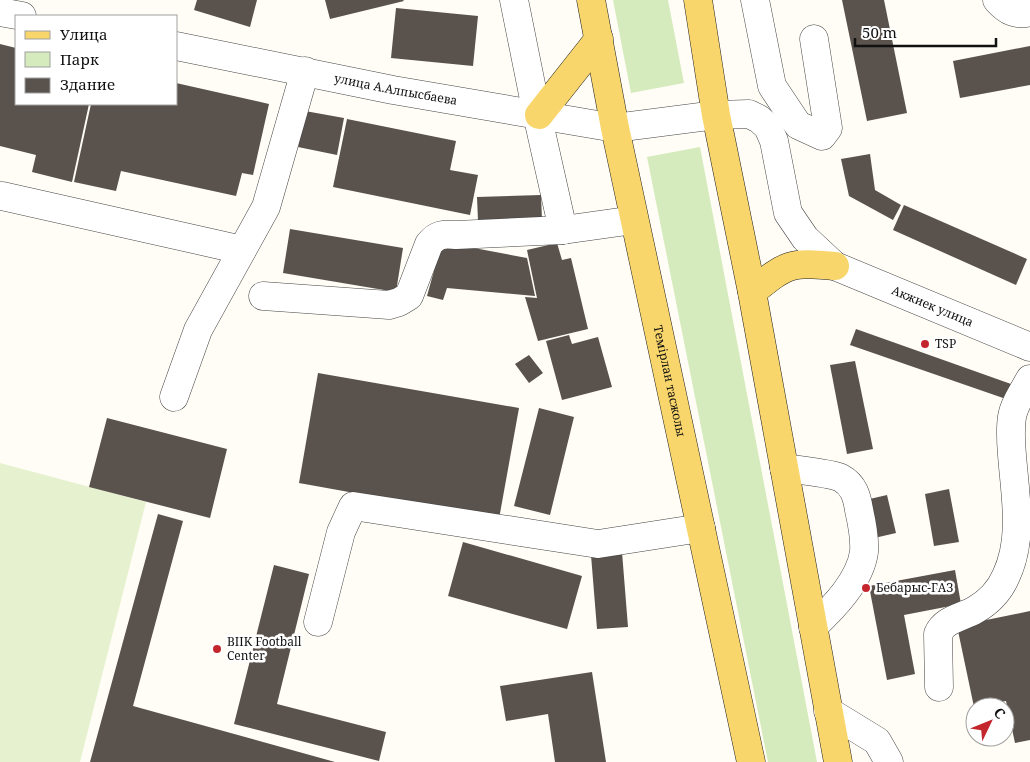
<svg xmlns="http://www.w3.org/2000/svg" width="1030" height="762" font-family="'Noto Serif',serif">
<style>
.green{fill:#d5ebbd}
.pitch{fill:#e6f2cf}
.building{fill:#5a524d}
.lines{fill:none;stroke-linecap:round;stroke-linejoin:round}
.minor-casing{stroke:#444;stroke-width:29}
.major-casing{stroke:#222;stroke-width:29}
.minor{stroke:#fff;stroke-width:28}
.major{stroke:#f9d66b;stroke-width:28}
.poi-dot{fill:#c4262e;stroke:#fff;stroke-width:2}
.labels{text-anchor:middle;stroke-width:5;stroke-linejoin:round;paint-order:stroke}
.street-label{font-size:12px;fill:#111;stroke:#fff}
.poi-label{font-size:12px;fill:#111;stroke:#fff;text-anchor:start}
</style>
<rect width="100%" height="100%" fill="#fffdf5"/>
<path class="green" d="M613 0H668L684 83 631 93Z
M700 147 817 762H768L647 157Z"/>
<path class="pitch" d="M0 463 146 502 80 762H0Z"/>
<path class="building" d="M197 0H257L250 27 194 10Z
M325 0H403L404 1 330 19Z
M842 0H884L907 113 867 121Z
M396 8 478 16 473 66 391 58Z
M0 44 16 48V104H89L72 182 32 172 36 155 0 146Z
M1030 46V85L960 98 953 61Z
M176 83 269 104 253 175 242 173 236 196 121 171 116 191 74 182 91 104H176Z
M305 111 344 118 337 155 298 147Z
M347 119 456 141 450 170 478 175 470 215 333 187Z
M870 154 875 190 901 205 893 220 849 196 841 159Z
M541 195 542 220 478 221 477 197Z
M904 205 1027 259 1016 285 893 230Z
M290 229 403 248 396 292 283 273Z
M442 242 527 258 535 296 447 288 443 300 427 296Z
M557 243 562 260 571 258 588 329 538 341 525 297 537 298 527 250Z
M856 329 1011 384 1006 399 850 345Z
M569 335 572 344 598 337 612 387 562 400 546 341Z
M529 355 543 373 529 383 515 364Z
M855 361 873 449 847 454 830 365Z
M318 373 519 408 499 519 299 483Z
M539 408 574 417 550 515 514 506Z
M107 418 227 449 210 518 89 487Z
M949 489 959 542 934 546 925 494Z
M887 495 896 533 870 539 861 501Z
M158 514 183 521 133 706 335 762H90Z
M463 542 582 576 567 629 448 596Z
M622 552 628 627 597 629 591 555Z
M274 565 309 574 277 704 386 732 379 761 234 724Z
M955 570 961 604 904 615 915 674 887 680 869 586Z
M1030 611V740L1015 743 1006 701 974 707 957 626Z
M592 672 606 762H555L548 714 506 721 500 686Z"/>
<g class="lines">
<g class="minor-casing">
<g id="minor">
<path d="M514 0 537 114 563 230 634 220"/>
<path d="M755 0 772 86 798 125 822 136 828 128 814 39"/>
<path d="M997 0C1007 11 1016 16 1030 12"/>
<path d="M0 12 22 16"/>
<path id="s1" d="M176 46 393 90 615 128 716 115 749 114 759 119 768 127 774 141 788 213 805 238 835 266 1030 347"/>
<path d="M2 196 242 250"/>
<path d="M263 296 389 305 399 302 409 296 429 244C437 234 443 234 456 235L563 230"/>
<path d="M174 397 198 330 266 207 305 71"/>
<path d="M784 468C797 470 831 473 841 478 854 485 857 497 859 510 862 523 865 538 864 552 860 581 833 608 813 627"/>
<path d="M318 622 341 532 353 506 598 544 701 528"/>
<path d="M939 687 938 634C944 619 963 617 975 610 989 602 1000 590 1006 576 1024 538 1015 495 1012 455 1011 443 1010 429 1012 417 1014 404 1024 390 1030 379"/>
<path d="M828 711 877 741 889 762"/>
</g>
</g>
<g class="major-casing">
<g id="major">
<path id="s2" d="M591 0 615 128 751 762"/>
<path d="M698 0 716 115 752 292 838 762"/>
<path d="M539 115 599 39"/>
<path d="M752 292C788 263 789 262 835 266"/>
</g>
</g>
<use href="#minor" class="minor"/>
<use href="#major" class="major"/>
</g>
<g class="poi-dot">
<circle cx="925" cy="344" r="5"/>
<circle cx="866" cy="588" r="5"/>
<circle cx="217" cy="649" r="5"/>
</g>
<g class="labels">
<g class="street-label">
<text dy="4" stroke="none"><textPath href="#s1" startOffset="224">улица А.Алпысбаева</textPath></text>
<text dy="4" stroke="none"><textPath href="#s1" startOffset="870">Акжиек улица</textPath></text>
<text dy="4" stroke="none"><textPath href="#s2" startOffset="389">Темірлан тасжолы</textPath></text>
</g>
<g class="poi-label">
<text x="935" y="348">TSP</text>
<text x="876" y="592">Бебарыс-ГАЗ</text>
<text x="227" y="646">BIIK Football<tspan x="227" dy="14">Center</tspan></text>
</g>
</g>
<rect x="15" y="15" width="162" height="90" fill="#ffffff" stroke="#a0a0a0"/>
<rect x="25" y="31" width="25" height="8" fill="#f9d66b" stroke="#a0a0a0"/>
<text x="60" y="40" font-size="15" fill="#111111">Улица</text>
<rect x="25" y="52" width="25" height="15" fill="#d5ebbd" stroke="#a0a0a0"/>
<text x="60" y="65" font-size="15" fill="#111111">Парк</text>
<rect x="25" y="78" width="25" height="15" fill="#5a524d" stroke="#a0a0a0"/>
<text x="60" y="90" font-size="15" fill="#111111">Здание</text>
<g transform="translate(990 722) rotate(47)"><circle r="24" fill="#ffffff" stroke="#a0a0a0"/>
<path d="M0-4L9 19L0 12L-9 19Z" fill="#c4262e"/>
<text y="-8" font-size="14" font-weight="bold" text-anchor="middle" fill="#111111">С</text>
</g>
<path d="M855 38v8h141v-8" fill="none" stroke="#111111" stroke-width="2.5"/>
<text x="862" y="38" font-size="15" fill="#111111" stroke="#ffffff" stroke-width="4" paint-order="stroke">50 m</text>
</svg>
